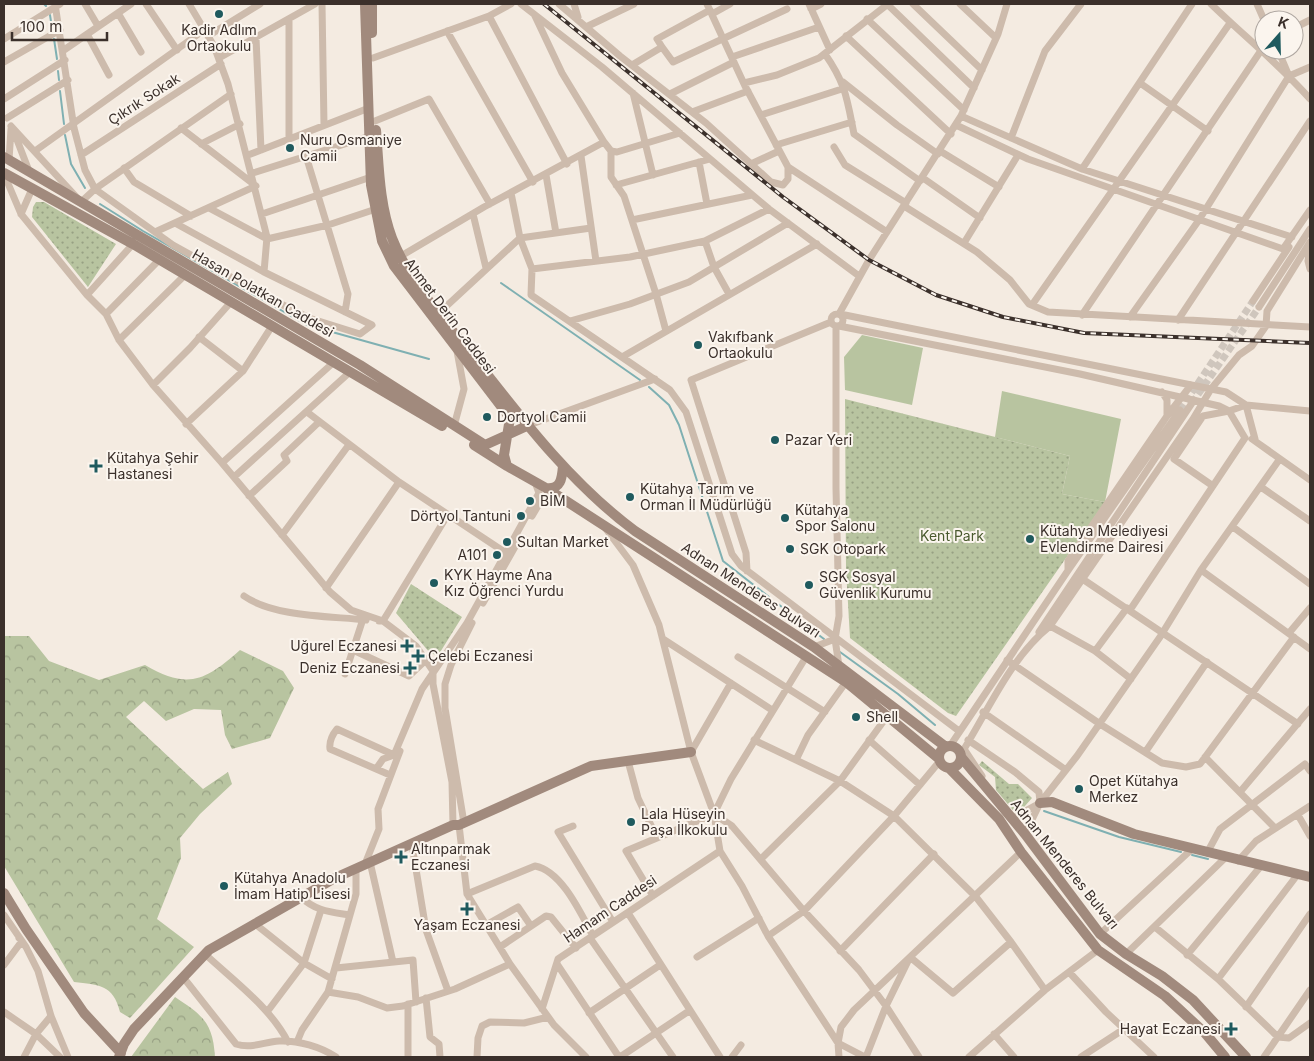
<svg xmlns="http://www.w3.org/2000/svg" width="1314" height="1061" font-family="Inter,sans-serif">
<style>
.grass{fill:#b8c4a0}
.forest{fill:url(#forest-crowns)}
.park{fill:url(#park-dots)}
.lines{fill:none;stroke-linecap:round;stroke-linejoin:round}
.stream{stroke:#7fb0b2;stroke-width:2}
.street-tunnel{stroke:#cfc6bd;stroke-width:7;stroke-dasharray:7 3.5;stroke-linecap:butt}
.street{stroke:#cdbbac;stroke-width:7}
.secondary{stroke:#a18a7d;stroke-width:10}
.rail-casing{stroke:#3b302b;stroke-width:4}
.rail{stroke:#fbf5ee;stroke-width:2;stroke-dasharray:5.5;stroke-linecap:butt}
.poi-dot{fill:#1f5a5e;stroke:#fbf5ee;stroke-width:2}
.labels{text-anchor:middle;stroke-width:4;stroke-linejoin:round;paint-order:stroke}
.poi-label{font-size:14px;fill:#3b302b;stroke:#fbf5ee;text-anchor:start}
.street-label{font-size:14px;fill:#3b302b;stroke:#fbf5ee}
.park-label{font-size:14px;fill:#4a5a2e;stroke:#fbf5ee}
</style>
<defs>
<pattern id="forest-crowns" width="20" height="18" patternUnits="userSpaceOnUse" patternTransform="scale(1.25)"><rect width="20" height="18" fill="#b8c4a0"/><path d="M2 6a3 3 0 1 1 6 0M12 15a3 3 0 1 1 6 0" fill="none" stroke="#97a083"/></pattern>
<pattern id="park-dots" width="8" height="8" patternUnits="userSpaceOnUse" patternTransform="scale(1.25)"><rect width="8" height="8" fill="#b8c4a0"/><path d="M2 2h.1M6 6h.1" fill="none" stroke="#97a083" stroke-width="1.8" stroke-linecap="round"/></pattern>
</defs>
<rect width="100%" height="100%" fill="#f4ebe1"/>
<path class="grass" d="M862 335 923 348 912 405 845 390 844 357Z
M1002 391 1121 419 1105 502 1062 494 1070 456 995 437Z"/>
<path class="forest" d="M4 636H29L49 661 99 680 145 665C188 690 205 681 240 650L283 671 294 688 270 738 232 749 225 735 221 710 194 709 166 721 144 701 126 717 203 789 228 772 232 784 200 814 180 838 181 858 157 919 194 947 130 1018 120 1012C113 984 99 985 74 982L4 866Z
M175 997C202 1015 213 1022 215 1057H131Z"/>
<path class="park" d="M36 202H44L116 244 88 287 32 217 33 207Z
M845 399 1070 456 1062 494 1105 502 956 716 948 713 850 638 846 569Z
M411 584 462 617 439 654 436 655 430 653 396 613Z
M982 761 1009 784H1018L1032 798 1017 815 996 790 995 777 979 765Z"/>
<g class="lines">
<path class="stream" d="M44 4 46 6
M50 15 52 28
M54 39 57 59
M58 71 59 80
M60 91 64 124
M65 135 71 164 85 188
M100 204 143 231 307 325 429 359
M501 283 640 380
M649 387 669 405 679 425 723 561 769 597
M778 604 824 639
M840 652 898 694 935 725
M1044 811 1119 837 1181 852
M1192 855 1208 859"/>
<path class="street-tunnel" d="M1192 403 1259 307
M1180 410 1253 301"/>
<path class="street" d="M55 4 74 128 85 170 95 189 173 245 263 295 309 318 360 334 372 325 264 272 175 223
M85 4 98 26
M146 4 177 50
M189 4 214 46 228 84 267 237 264 272
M322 4 324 125
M521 4 602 67 769 209 859 276
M559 4 620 56 706 123 771 182 783 185 788 179V167
M574 4 578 17
M707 4 745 86 788 167 887 232
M809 4 830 50
M887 4 974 88
M913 4 982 70
M960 4 996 38
M1211 4C1244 36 1280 65 1310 99
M1257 4 1264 20
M811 9 821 4
M118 13 141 52
M712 14 730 4
M489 16 567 164
M289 19V139
M867 19 964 110
M588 26 634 4
M1294 28 1310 20
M447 31 533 182
M87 34 109 75
M208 36 260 4
M846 36 951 134
M256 38 261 150
M4 39 60 4
M662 47 673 62 787 9
M64 50 131 4
M1278 50 1289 76 1310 67
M825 54C846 84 847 99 854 134L920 181
M732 57 819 27
M219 58 315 4
M373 58 489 16 511 4
M4 62 60 30
M632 65 662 47 657 39 710 10
M843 82 897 125 938 154
M744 83 777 75 819 58 888 4
M1140 83 1208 131
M633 93 653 175
M670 94 734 62
M4 99 65 60
M692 112 748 91
M761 115 845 88
M961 116 1082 169 1292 237
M7 118 68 80
M375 121 429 99 490 204
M956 125 1028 159 1283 249 1310 210
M11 126 81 202 95 189 231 94
M14 132 29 171
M1011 138 1045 51 1081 4
M604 142 611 151 617 152 680 133
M201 144 240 124
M776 145 852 122
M834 147 845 165 906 203
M35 151 204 30
M611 151V177L624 196 656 294 666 331
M940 151 999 187
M81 155 221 64
M248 155 369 108
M306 156 348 294 345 312
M581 156 596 261
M9 160 11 129
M699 162 707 204
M751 164 779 151
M124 168 134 182 191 216
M1082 169 1192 4
M253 173 370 136
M4 174 21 214 87 295 106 314 119 340 153 385 222 463 330 592 351 610 383 621 416 646 433 671V684L452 782 453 825
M546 175 556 233
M923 178 980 218
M616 185 710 159
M904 206 977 252 1010 280 1029 304 1048 312 1310 327
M209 208 267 239 328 225 376 209
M21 214 32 189
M262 214 371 177
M473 214 486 268
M632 220 752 195
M591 228 520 238 532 269 630 257 705 241 769 209
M155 232 256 186 181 128
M705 241 714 267 729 294
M964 243 1018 155
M1310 249 1308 261 1310 269
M401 256 484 207 604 142 562 73 535 16
M532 269 531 295 670 390 686 412 732 554 741 566 959 731
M87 295 133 244
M1253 301 1289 247
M1032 305 1230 23
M1259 307 1310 229
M439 313 520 238 511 193
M831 320a6 6 0 1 1 12 0a6 6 0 1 1-12 0Z
M106 314 159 260
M839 314 869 260 961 116 998 34 1007 4
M840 314 1226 392 1246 405 1310 411
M1082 315 1260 52
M1130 317 1199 220 1289 76
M1178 320 1310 121
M570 321 630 304 689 282 788 223
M839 326 1080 374 1219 406 1229 411 1245 438
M836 327V488L839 616 835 639 839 666
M199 337 243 371
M119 340 185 275
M622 357 817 244
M153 385 190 348 231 302
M307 412 399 482 506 553
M1167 416 1191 385
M186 424 243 371 272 326
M529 425 655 379
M454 426 464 389 457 351
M1252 439 1310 480
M222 463 334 362
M234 477 350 372
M1213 486 1174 459 1203 416 1229 411 1246 405 1255 439
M1261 487 1310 521
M249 496 287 461 284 455 319 422
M532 516 542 499 558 496
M1233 527 1310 584
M606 529 633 565 659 625 691 752 714 814 732 826 804 911 859 970 886 1006 919 1057
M282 535 348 446
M1068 569V561L1167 416V400L1162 392
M1201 570 1310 649
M747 571 746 553 691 380 831 322
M1081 578 1298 724
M326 588 399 482
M244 596C274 617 330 616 366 620
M483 603 520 538
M1130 610 1245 438
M379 621H383L447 516
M1050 626 1095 651 1131 679
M1039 632 1192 403
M1289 633 1310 608
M663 639 772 710
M814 647 835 639
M353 650 409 676 427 659
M1095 651 1127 608
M738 657 825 712
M1007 660 1100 724 1162 763 1186 767 1200 764 1294 637
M345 674 363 619
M983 712 1066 770
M754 740 840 781 894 816 976 897 1011 942 1045 990
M869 740 920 785
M968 740 1015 772 1039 792 1040 803 1025 834
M950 746 1069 569 1180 410
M964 749 982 776
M1146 751 1207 662
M691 752 731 683
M961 754C988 711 1010 658 1050 626L1193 419 1211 389 1239 355 1252 346 1266 326 1267 311 1310 242
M1205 757 1275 828
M796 760 808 735 846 682
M628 761 638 798 657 838
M376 769 383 759 394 755 396 756
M390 775 330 749C329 741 332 735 337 729L394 755 422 689 467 623 539 493 535 482
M1240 792 1310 709
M714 814 720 851 742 886 768 936 838 1043 839 1057
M714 814 731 779 806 657
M1298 815 1310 836
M1009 816 1011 819 1040 803 1077 756 1160 637 1201 570 1279 460
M464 823 445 708V684L451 665 472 623
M459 825 467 894 510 964 554 1025 586 1057
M573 826 558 832 613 922
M412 845 426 930 448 991
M1207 853 1220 829 1305 764 1310 771
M761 859 840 781 888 715
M1238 861 1256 841 1310 806
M370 862 393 962
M365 864 379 829 378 809 400 751
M467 894 535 866C562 871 581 914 593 936
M653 896 626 851 714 814
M301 897C315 911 331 912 349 915
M628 913 720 1057
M4 915 26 947 38 971 51 1016 68 1057
M254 923 304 963 332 979
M486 925 518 907 531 926
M1155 927 1218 979 1278 1037 1289 1038 1310 1023
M1100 934 1192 849
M768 936 804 911 894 816 939 762
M590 938 673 1057
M500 947 546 916 551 917 576 948
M840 951 934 854
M205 954C234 981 270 1007 288 1042
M1126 954 1225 858
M1187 955 1261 866
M697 957 759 918
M557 964 619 1057
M4 965 22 941 19 938
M336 968 413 960 416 1002
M1069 972 1106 1012 1154 1057
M183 977 236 1044C251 1049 264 1042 279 1041 298 1040 321 1047 336 1057
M1218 979 1298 874
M328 992 358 997 387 1008 403 1006 455 989 510 964
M426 998 430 1037 439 1044 440 1057
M408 1004V1057
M1246 1007 1310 914
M542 1009 558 959 720 851
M4 1012 36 1034 60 1057
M267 1012 304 963 321 910
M589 1013 660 965
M994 1034 1014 1057
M297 1042 302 1030 328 992 356 894V869
M24 1057 36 1034 51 1016
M477 1057 478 1038 482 1026 490 1022 524 1023 548 1017
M620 1057 689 1011
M732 1057 741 1045
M865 1057 838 1043 841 1027 854 1010 910 957 953 993 1011 942
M866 1057 886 1006 910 957 1021 852
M969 1057 1045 990 1098 950
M1081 1057 1124 1029
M1264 1057 1310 990"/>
<path class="secondary" d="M365 4 371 185 382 241 394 266 510 418 504 455 507 466 546 488 846 682 938 758
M372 4V33
M376 130C379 166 379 203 392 238 409 281 440 315 468 350 519 415 569 482 635 531L814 647 946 747
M4 157 360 365 485 445 529 425
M4 173 133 244 442 426
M474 445 507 466
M546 488C561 490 562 478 563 466
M939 757a11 11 0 1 1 22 0a11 11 0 1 1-22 0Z
M961 757 1025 834 1100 934 1126 954 1162 976 1193 1000 1246 1057
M949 768 999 819 1021 852 1098 950 1165 996 1205 1033 1225 1057
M1040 803 1052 802 1134 834 1310 877
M4 893 26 929 84 1013 121 1053
M119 1057 124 1044 134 1029 209 950 335 878 453 825H459L591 766 691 752"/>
<g class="rail-casing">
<path id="rail" d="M544 4 783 197 869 260 936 295 1003 317 1084 333 1310 343"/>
</g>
<use href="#rail" class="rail"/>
</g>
<g class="poi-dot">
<circle cx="219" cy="14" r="5"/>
<circle cx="290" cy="148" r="5"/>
<circle cx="698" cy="345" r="5"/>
<circle cx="487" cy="417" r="5"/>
<circle cx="775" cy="440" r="5"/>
<path d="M93.5 458.5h5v5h5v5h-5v5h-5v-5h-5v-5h5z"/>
<circle cx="630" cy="497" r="5"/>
<circle cx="530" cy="501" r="5"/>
<circle cx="521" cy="516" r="5"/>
<circle cx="785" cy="518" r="5"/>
<circle cx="1030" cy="539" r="5"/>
<circle cx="507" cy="542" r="5"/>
<circle cx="790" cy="549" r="5"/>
<circle cx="497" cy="555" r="5"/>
<circle cx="434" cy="583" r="5"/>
<circle cx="809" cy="585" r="5"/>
<path d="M404.5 638.5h5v5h5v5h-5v5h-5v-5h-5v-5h5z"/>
<path d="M415.5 648.5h5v5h5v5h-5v5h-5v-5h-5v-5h5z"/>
<path d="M407.5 660.5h5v5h5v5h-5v5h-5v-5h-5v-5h5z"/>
<circle cx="856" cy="717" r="5"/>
<circle cx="1079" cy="789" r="5"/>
<circle cx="631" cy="822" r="5"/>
<path d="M398.5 849.5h5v5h5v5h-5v5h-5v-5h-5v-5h5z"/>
<circle cx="224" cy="886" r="5"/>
<path d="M464.5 901.5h5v5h5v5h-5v5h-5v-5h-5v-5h5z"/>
<path d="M1228.5 1021.5h5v5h5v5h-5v5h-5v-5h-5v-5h5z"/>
</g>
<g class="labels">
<g class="poi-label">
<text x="219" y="35" text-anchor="middle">Kadir Adlım<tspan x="219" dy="16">Ortaokulu</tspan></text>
<text x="300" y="145">Nuru Osmaniye<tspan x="300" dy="16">Camii</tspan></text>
<text x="708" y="342">Vakıfbank<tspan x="708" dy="16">Ortaokulu</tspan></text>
<text x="497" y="422">Dortyol Camii</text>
<text x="785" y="445">Pazar Yeri</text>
<text x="107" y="463">Kütahya Şehir<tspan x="107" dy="16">Hastanesi</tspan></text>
<text x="640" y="494">Kütahya Tarım ve<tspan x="640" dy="16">Orman İl Müdürlüğü</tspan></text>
<text x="540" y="506">BİM</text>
<text x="795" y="515">Kütahya<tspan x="795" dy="16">Spor Salonu</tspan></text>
<text x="511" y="521" text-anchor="end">Dörtyol Tantuni</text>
<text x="1040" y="536">Kütahya Melediyesi<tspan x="1040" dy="16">Evlendirme Dairesi</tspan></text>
<text x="517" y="547">Sultan Market</text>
<text x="800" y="554">SGK Otopark</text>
<text x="487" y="560" text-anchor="end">A101</text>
<text x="444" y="580">KYK Hayme Ana<tspan x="444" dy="16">Kız Öğrenci Yurdu</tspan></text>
<text x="819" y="582">SGK Sosyal<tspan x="819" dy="16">Güvenlik Kurumu</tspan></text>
<text x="397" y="651" text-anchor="end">Uğurel Eczanesi</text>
<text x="428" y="661">Çelebi Eczanesi</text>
<text x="400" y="673" text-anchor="end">Deniz Eczanesi</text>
<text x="866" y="722">Shell</text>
<text x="1089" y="786">Opet Kütahya<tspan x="1089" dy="16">Merkez</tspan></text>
<text x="641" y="819">Lala Hüseyin<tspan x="641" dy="16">Paşa İlkokulu</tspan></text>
<text x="411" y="854">Altınparmak<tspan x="411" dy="16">Eczanesi</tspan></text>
<text x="234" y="883">Kütahya Anadolu<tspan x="234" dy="16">İmam Hatip Lisesi</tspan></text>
<text x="467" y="930" text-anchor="middle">Yaşam Eczanesi</text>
<text x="1221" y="1034" text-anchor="end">Hayat Eczanesi</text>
</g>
<g class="street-label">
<text transform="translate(144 99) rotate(-33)" y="5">Çıkrık Sokak</text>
<text transform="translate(263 293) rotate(30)" y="5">Hasan Polatkan Caddesi</text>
<text transform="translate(450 316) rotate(53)" y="5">Ahmet Derin Caddesi</text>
<text transform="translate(751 590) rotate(33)" y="5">Adnan Menderes Bulvarı</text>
<text transform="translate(1065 864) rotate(51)" y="5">Adnan Menderes Bulvarı</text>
<text transform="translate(610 909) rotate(-34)" y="5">Hamam Caddesi</text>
</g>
<g class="park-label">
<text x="952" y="541">Kent Park</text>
</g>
</g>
<rect width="1314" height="1061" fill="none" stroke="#3b302b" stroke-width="10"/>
<g transform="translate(1279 35) rotate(20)"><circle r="24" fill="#fbf5ee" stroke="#aea6a0"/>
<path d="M0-4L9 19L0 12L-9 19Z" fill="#1f5a5e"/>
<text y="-8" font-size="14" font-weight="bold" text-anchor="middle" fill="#3b302b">K</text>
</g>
<path d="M12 32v8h95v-8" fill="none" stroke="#3b302b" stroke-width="2.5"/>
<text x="20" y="32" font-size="15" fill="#3b302b" stroke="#fbf5ee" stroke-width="4" paint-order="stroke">100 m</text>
</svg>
